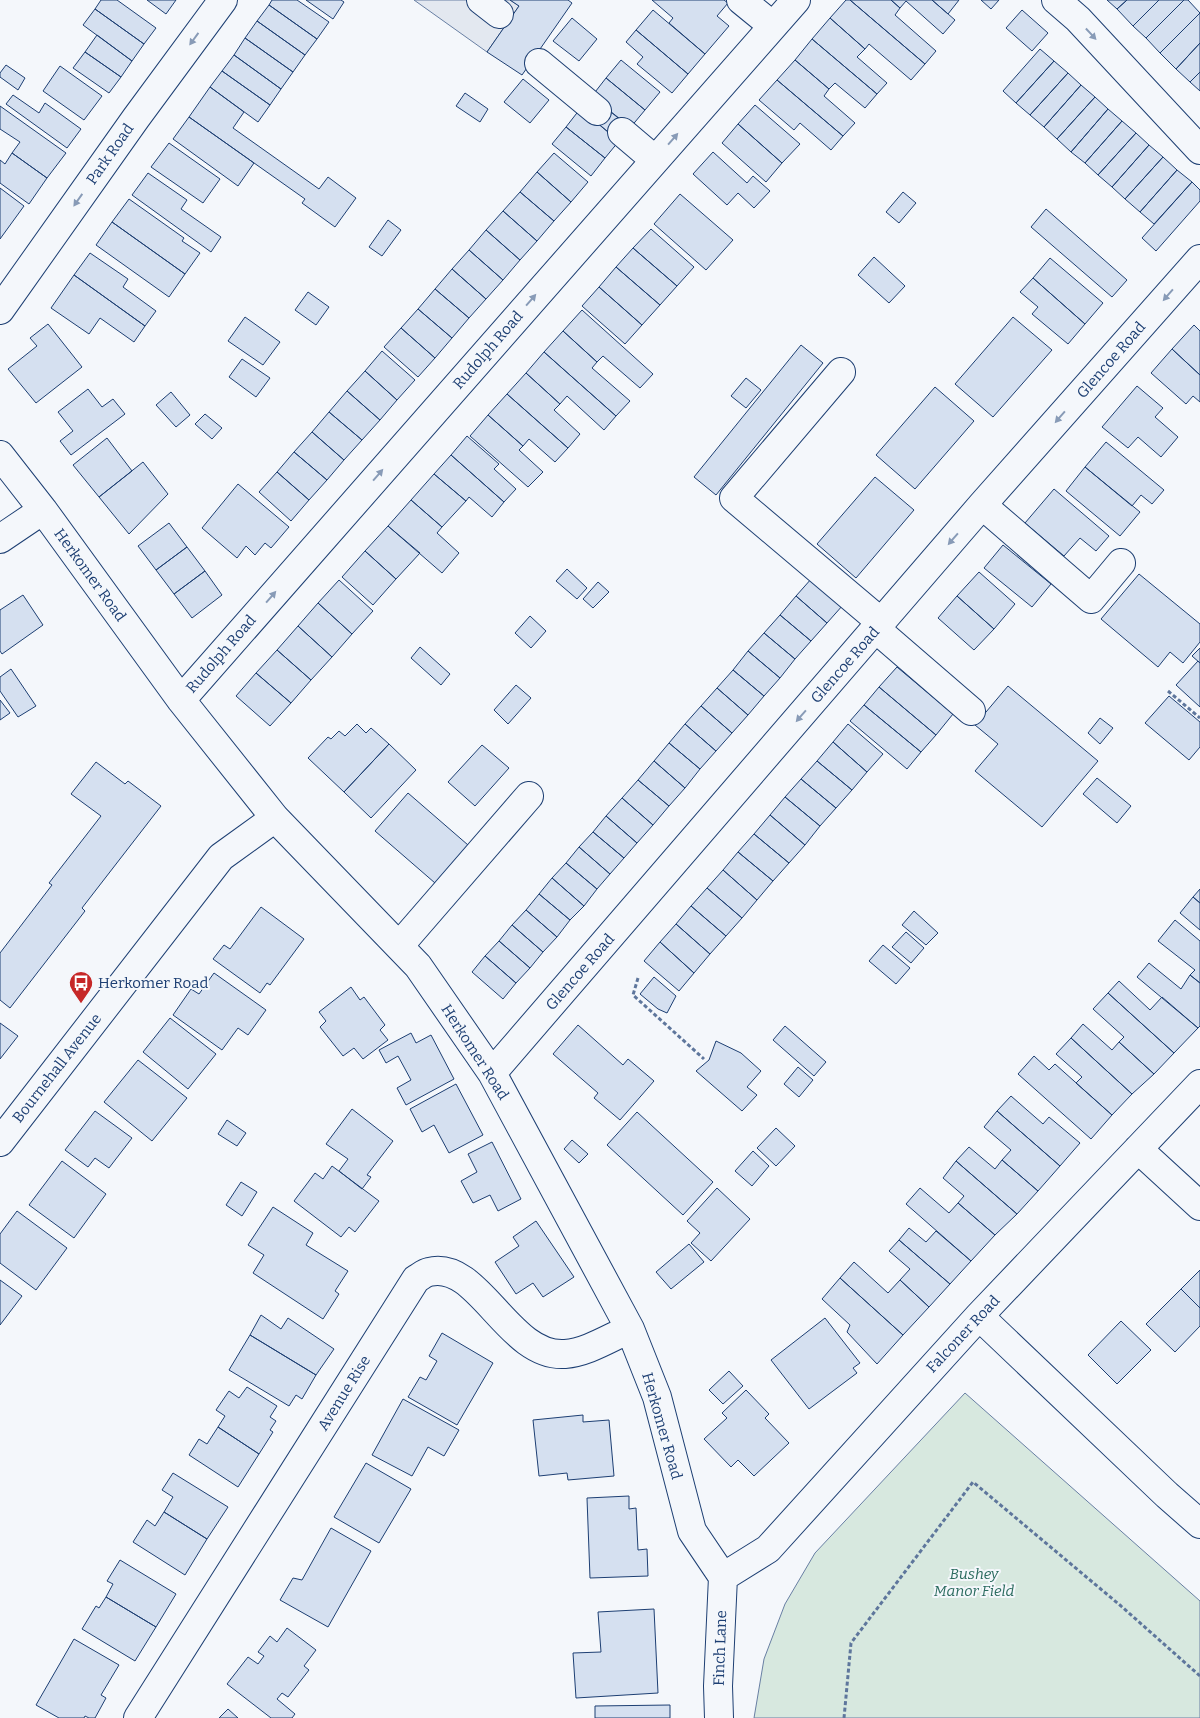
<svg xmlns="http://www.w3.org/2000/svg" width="1200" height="1718" font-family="Bitter,serif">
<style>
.green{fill:#d7e8df;stroke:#687fa3}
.parking{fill:#e3e8f0;stroke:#687fa3}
.building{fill:#d5e0f0;stroke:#1d3f73}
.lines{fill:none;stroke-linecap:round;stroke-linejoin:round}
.minor-casing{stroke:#1d3f73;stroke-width:30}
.path{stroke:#5e769c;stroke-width:3;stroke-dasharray:4 2.5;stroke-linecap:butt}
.minor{stroke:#f4f7fb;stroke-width:28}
.oneway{fill:#889bb7}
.labels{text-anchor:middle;stroke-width:4;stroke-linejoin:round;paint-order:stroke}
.street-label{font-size:15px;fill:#1d3f73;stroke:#f4f7fb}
.poi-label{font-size:15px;fill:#1d3f73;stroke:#f4f7fb;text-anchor:start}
.park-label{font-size:15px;font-style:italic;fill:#2c6c60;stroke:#f4f7fb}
</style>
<rect width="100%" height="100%" fill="#f4f7fb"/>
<path class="green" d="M965 1393 1200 1601V1718H754L764 1659 785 1604 815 1553Z"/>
<path class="parking" d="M414 0H510L519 6 487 52Z"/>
<path class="building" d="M101 0H117L156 28 144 44 95 9Z
M147 0H176L166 14Z
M272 0H297L329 22 317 39 269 5Z
M306 0H341L344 2 333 19Z
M510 0H568L572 3 522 75 487 52 519 6Z
M652 0H724L728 3 717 16 729 26 705 54 669 23 673 18Z
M846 0H850L925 64 911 80 869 44 865 49 830 18Z
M850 0H891L900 8 895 15 936 51 925 64Z
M891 0H932L955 20 943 34 906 1 900 8Z
M932 0H959L948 14Z
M981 0H999L991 9Z
M1107 0H1127L1117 9Z
M1127 0H1159L1133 26 1117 9Z
M1159 0H1184L1146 38 1133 26Z
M1184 0H1188L1200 13 1160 53 1146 38Z
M269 5 317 39 305 55 257 21Z
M95 9 144 44 132 61 83 25Z
M653 10 705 54 688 74 636 30Z
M1022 10 1048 33 1032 51 1006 28Z
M1200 13V43L1176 69 1160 53Z
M572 18 597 39 579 61 553 41Z
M830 18 865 49 857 57 887 83 877 94 812 39Z
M257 21 305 55 293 72 245 38Z
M636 30 688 74 672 93 637 64 643 57 626 42Z
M97 35 132 61 121 77 85 52Z
M245 38 293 72 281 89 234 55Z
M812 39 877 94 865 108 835 83 829 89 795 60Z
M1200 43V72L1190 82 1176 69Z
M1040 49 1054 61 1016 103 1003 91Z
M85 52 121 77 109 93 73 68Z
M234 55 281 89 270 105 222 71Z
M621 60 660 92 645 110 606 78Z
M795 60 829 89 824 96 855 123 843 136 777 80Z
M1054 61 1068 73 1030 115 1016 103Z
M6 65 25 78 18 90 0 77V73Z
M60 66 102 96 84 120 43 91Z
M222 71 270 105 258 122 210 87Z
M1200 72V91L1190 82Z
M1068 73 1081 85 1044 127 1030 115Z
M606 78 645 110 630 128 592 96Z
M523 79 549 100 530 123 504 102Z
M777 80 843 136 831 150 800 123 794 130 759 100Z
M1081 85 1095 97 1057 139 1044 127Z
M210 87 244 112 233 128 319 189 328 177 356 198 335 227 302 203 305 199 189 117Z
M465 93 488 109 480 122 456 106Z
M13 95 39 113 45 103 81 129 67 148 6 104Z
M1095 97 1108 109 1071 152 1057 139Z
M602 105 628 125 616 139 592 118Z
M755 105 800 144 782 163 738 124Z
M0 106 66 153 47 178 12 153 20 142 0 129Z
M580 109 619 141 605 158 566 127Z
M1108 109 1122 121 1085 163 1071 152Z
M189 117 254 163 238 186 173 139Z
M1122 121 1136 133 1098 175 1085 163Z
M738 124 782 163 766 182 722 143Z
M566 127 605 158 591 176 552 144Z
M1136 133 1149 145 1112 187 1098 175Z
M169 143 220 179 203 203 151 167Z
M1149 145 1163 157 1125 199 1112 187Z
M713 152 747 183 753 176 770 191 754 208 738 193 727 205 693 174Z
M12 153 47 178 29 204 0 183V160L5 164Z
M554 153 588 182 571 202 537 172Z
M1163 157 1177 170 1140 212 1125 199Z
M1177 170 1192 182 1154 224 1140 212Z
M537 172 571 202 554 221 520 192Z
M148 173 187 200 181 209 221 237 211 252 132 195Z
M1192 182 1200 190V201L1156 251 1142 238Z
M0 188 24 206 0 239Z
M520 192 554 221 537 241 503 211Z
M903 192 916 203 899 223 886 212Z
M680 194 733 240 706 270 654 224Z
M129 199 184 238 182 241 200 253 185 274 112 222Z
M1046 209 1127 280 1112 297 1031 227Z
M503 211 537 241 520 260 486 230Z
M388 220 401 230 382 256 369 247Z
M112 222 185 274 169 297 96 245Z
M651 229 694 267 677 286 633 248Z
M486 230 520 260 503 280 469 250Z
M633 248 677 286 660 305 616 267Z
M469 250 503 280 486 299 452 269Z
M90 253 128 279 123 287 156 311 145 326 74 275Z
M874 257 905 286 889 303 858 275Z
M1050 258 1103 303 1085 324 1033 278Z
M616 267 660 305 642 325 599 287Z
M452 269 486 299 469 318 435 289Z
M74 275 145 326 134 342 100 318 89 334 51 308Z
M1033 278 1085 324 1068 344 1032 314 1038 307 1020 292Z
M599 287 642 325 625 344 582 306Z
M435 289 469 318 452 338 418 309Z
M308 292 329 307 316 325 295 310Z
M418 309 452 338 435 358 401 328Z
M582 310 653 374 640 388 603 356 597 362 563 331Z
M245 317 280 342 263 365 228 341Z
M1013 317 1052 350 993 417 955 384Z
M48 324 82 367 36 403 8 369 37 346 30 338Z
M1194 325 1200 331V375L1172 349Z
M401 328 435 358 418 377 384 347Z
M563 331 597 362 592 368 630 401 616 416 544 352Z
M801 345 823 363 716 495 694 477Z
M1172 349 1200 375V402L1193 396 1186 404 1151 373Z
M382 351 415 380 397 400 365 371Z
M544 352 616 416 604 430 567 396 560 404 526 373Z
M242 359 270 378 256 397 229 377Z
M365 371 397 400 380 420 347 391Z
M526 373 560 404 554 410 580 434 568 448 507 394Z
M746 378 761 390 746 408 731 396Z
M1137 386 1163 408 1155 417 1178 437 1161 457 1138 437 1128 448 1102 427Z
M935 387 974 421 915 489 876 455Z
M88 389 102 407 113 399 125 414 71 455 60 441 73 431 58 412Z
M347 391 380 420 362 440 329 412Z
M171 392 190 415 176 427 156 405Z
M507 394 568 448 555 462 529 439 523 446 488 415Z
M329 412 362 440 344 460 312 432Z
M205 414 222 428 212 439 195 424Z
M488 415 523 446 519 450 543 472 528 487 470 436Z
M312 432 344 460 327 480 294 452Z
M467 436 499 464 494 469 516 489 504 502 451 455Z
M107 438 132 471 99 497 73 465Z
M1106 442 1164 490 1152 504 1141 495 1132 506 1085 467Z
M294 452 327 480 309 500 277 472Z
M451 455 504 502 492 517 469 497 466 501 434 474Z
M143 462 168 494 129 534 99 497Z
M1085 467 1140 512 1120 536 1066 491Z
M277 472 309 500 291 521 259 492Z
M434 474 466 501 442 527 411 500Z
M875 477 914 510 856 578 817 544Z
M238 484 289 527 271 548 265 543 255 555 246 546 237 558 202 528Z
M1054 489 1109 536 1096 551 1080 538 1064 556 1025 523Z
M411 500 442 527 437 533 459 553 442 573 388 526Z
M169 523 187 547 156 570 138 546Z
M388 526 420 553 396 579 365 551Z
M1003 545 1051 584 1032 607 984 568Z
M187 547 205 571 174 594 156 570Z
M365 551 396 579 373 605 342 577Z
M567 569 587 588 577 599 556 581Z
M205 571 222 595 192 618 174 594Z
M979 572 1015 604 994 629 957 596Z
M1139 574 1200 624V642L1183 663 1170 652 1158 667 1101 619Z
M812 578 843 605 827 623 796 596Z
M339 580 373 611 352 634 318 603Z
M598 582 609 592 593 608 583 599Z
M23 595 43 625 2 654 0 651V610Z
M796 596 827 623 811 641 780 615Z
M957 596 994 629 974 650 938 618Z
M318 603 352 634 332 657 298 626Z
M780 615 811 641 795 659 764 633Z
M530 616 546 631 531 648 515 633Z
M298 626 332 657 311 680 277 650Z
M764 633 795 659 780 678 748 651Z
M420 647 450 674 441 685 411 658Z
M1200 648V663L1192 656Z
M277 650 311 680 291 703 256 673Z
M748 651 780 678 764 696 733 670Z
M1198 661 1200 663V707L1176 685Z
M897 667 953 714 936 735 879 687Z
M11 669 36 706 18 717 0 691V677Z
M733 670 764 696 748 715 717 688Z
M256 673 291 703 270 726 236 696Z
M516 685 531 698 508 724 494 710Z
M1008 686 1098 761 1042 827 975 771 998 744 975 725Z
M879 687 936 735 921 752 864 705Z
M717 688 748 715 732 733 701 706Z
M1169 696 1200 722V747L1189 760 1145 723Z
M0 700 10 713 0 720Z
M864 705 921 752 907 769 850 721Z
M701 706 732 733 716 751 685 724Z
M1100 718 1113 728 1100 744 1088 733Z
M357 724 366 733 371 728 389 744 344 792 308 758 328 737 331 739 339 731 345 736Z
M685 724 716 751 700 769 669 743Z
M848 724 883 754 867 772 833 742Z
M833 742 867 772 852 790 817 761Z
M669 743 700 769 685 788 654 761Z
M389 744 416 770 371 818 344 792Z
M482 745 509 768 475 806 448 782Z
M654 761 685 788 669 806 638 780Z
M817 761 852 790 836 808 801 779Z
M96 762 125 784 128 781 161 806 82 908 85 911 10 1008 0 1000V953L52 885 49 883 101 816 71 794Z
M1097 778 1131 806 1117 823 1083 794Z
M801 779 836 808 820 826 785 797Z
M638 780 669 806 653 825 622 798Z
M408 793 468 845 435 883 375 831Z
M785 797 820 826 805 845 770 815Z
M622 798 653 825 637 843 606 816Z
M770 815 805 845 789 863 754 834Z
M606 816 637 843 624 858 593 832Z
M593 832 624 858 610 874 579 847Z
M754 834 789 863 773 881 738 852Z
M579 847 610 874 597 889 566 863Z
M738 852 773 881 757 900 723 870Z
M566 863 597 889 584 906 552 878Z
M723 870 757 900 742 918 707 888Z
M552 878 584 906 570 920 539 894Z
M707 888 742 918 726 936 691 906Z
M1200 889V903L1193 897Z
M539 894 570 920 557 937 526 910Z
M1193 897 1200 903V930L1180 913Z
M691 906 726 936 710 954 676 924Z
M261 907 304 939 270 985 267 983 260 993 213 959 224 945 230 949Z
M526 910 557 937 543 952 512 925Z
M914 911 938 933 926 945 902 925Z
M1175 920 1200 941V983L1190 975 1195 970 1158 941Z
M676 924 710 954 694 973 660 942Z
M512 925 543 952 530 968 499 941Z
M906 932 924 948 911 963 892 947Z
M499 941 530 968 516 983 485 956Z
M660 942 694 973 679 991 644 961Z
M883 945 910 968 896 984 869 961Z
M485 956 516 983 503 999 472 972Z
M1149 963 1181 989 1190 975 1200 983V1026L1198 1028 1137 977Z
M214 973 266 1010 248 1035 238 1028 222 1050 173 1015 191 989 199 994Z
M654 977 676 996 667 1013 658 1009 640 994Z
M1119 981 1150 1010 1162 997 1198 1028 1174 1053 1108 993Z
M351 987 360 1000 364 997 385 1025 380 1030 388 1040 363 1059 354 1048 343 1056 320 1027 326 1021 319 1012Z
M1108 993 1174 1053 1154 1074 1119 1042 1124 1037 1093 1009Z
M170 1018 216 1054 188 1089 143 1052Z
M0 1023 18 1036 0 1059Z
M1083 1024 1112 1050 1119 1042 1154 1074 1132 1094 1071 1038Z
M578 1025 623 1065 628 1059 654 1081 620 1120 594 1098 598 1093 553 1054Z
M785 1026 826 1062 814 1076 773 1040Z
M411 1033 416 1043 431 1035 454 1079 406 1105 397 1088 411 1080 398 1056 386 1063 379 1050Z
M1071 1038 1132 1094 1112 1115 1076 1083 1082 1077 1056 1054Z
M716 1041 741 1053 761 1071 747 1087 757 1095 742 1111 696 1071 709 1060Z
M1034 1056 1049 1070 1055 1064 1112 1115 1091 1139 1018 1074Z
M138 1060 187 1098 152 1141 104 1102Z
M798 1067 813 1080 799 1097 784 1084Z
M456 1084 483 1135 449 1153 434 1125 422 1132 410 1109Z
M1011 1096 1043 1124 1049 1117 1080 1143 1060 1166 997 1111Z
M352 1109 393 1141 367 1175 371 1177 362 1189 339 1171 348 1159 326 1144Z
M95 1111 132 1138 109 1168 95 1158 88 1167 65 1150Z
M997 1111 1060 1166 1038 1191 1002 1160 1011 1150 984 1127Z
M637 1112 713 1182 683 1215 607 1145Z
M227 1120 246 1133 237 1146 218 1134Z
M776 1128 795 1146 776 1166 757 1148Z
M572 1140 588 1154 579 1163 564 1149Z
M492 1142 521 1199 498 1211 490 1195 473 1203 461 1181 477 1172 468 1154Z
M969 1147 995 1169 1002 1160 1038 1191 1017 1214 956 1161Z
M753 1151 769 1166 752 1186 735 1171Z
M62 1161 106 1194 74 1238 29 1205Z
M956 1161 1017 1214 995 1235 958 1203 964 1196 943 1178Z
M332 1166 379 1201 355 1232 349 1227 341 1237 294 1201 315 1173 323 1179Z
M241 1182 257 1192 242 1216 226 1205Z
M717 1188 750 1219 711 1261 691 1243 700 1233 687 1221Z
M920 1188 949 1213 958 1203 995 1235 971 1261 906 1204Z
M273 1207 313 1233 306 1245 348 1271 335 1291 339 1294 323 1319 253 1273 264 1255 248 1245Z
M17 1211 67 1248 36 1290 0 1263V1234Z
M536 1221 574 1277 543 1297 533 1283 516 1294 495 1262 519 1246 513 1237Z
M909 1228 926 1242 936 1231 971 1261 950 1284 899 1240Z
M899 1240 950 1284 929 1307 900 1280 910 1269 889 1251Z
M689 1244 704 1262 671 1289 656 1272Z
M854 1262 888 1293 900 1280 929 1307 903 1335 840 1278Z
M1200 1270V1308L1181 1289Z
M840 1278 903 1335 877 1364 847 1332 850 1325 822 1299Z
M0 1280 22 1296 0 1325Z
M1181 1289 1200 1308V1326L1175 1352 1146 1324Z
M261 1315 281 1329 288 1318 334 1349 316 1375 250 1335Z
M825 1318 860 1363 853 1368 857 1373 809 1409 771 1360Z
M1121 1321 1151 1350 1117 1384 1088 1355Z
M442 1333 493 1363 457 1425 408 1397 420 1377 426 1380 437 1361 429 1356Z
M250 1335 316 1375 302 1399 296 1395 289 1406 229 1370Z
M729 1371 743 1386 723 1404 709 1390Z
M247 1387 277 1406 270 1417 276 1421 270 1430 273 1432 259 1454 218 1427 225 1416 216 1410 229 1391 239 1398Z
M746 1390 769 1414 765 1418 789 1443 754 1476 738 1460 731 1467 704 1439 727 1418 722 1413Z
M403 1399 459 1430 444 1456 428 1447 412 1476 372 1455Z
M583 1415V1422L609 1420 614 1476 568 1480 567 1473 539 1476 533 1420Z
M218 1427 259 1454 238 1487 189 1455 199 1439 207 1444Z
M366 1463 411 1489 379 1543 334 1517Z
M173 1473 228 1507 207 1539 164 1512 173 1497 162 1490Z
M629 1496V1509L636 1508 638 1550 647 1549 648 1576 590 1578 587 1498Z
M164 1512 207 1539 185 1575 133 1542 147 1520 155 1526Z
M331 1528 371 1551 328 1627 280 1600 293 1578 302 1580Z
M120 1560 176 1594 156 1627 106 1597 113 1584 107 1581Z
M106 1597 156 1627 135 1661 82 1629 96 1606 99 1608Z
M654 1609 658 1693 576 1698 573 1653 601 1652 598 1612Z
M287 1628 316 1650 304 1666 309 1670 288 1697 282 1693 277 1699 295 1714 292 1718H271L227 1684 248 1657 258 1664 264 1656 258 1652 270 1636 277 1642Z
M74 1639 119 1665 101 1695 106 1698 95 1718H89L85 1716 84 1718H59L36 1705Z
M670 1705V1718H595V1706Z
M228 1709 238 1718H219Z"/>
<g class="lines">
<g class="minor-casing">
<path id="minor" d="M481 0 499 14
M741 0 773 26
M1056 0 1078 19 1200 150
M539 63 597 111
M622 132 655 160
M0 310 136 118 223 0
M841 372 734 498 882 623
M0 455 43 510 181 700 275 818 418 966 492 1073 630 1329 657 1397 692 1531 723 1577
M982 505 1091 599 1121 563
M0 539 43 510
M876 629 971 711
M181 700 796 0
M399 946 529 796
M492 1073 982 505 1200 259
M0 1142 221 857 275 818
M1138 1149 1200 1206
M979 1316 1167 1495 1200 1524
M723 1577 768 1549 979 1316 1200 1084
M138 1718 416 1279C420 1277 424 1273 429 1272 479 1259 508 1358 565 1354 588 1352 609 1338 630 1329
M719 1718 718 1686 723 1577"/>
</g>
<path class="path" d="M1168 691 1200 718
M638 978 633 995 704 1059
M844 1718 851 1643 973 1482 1121 1606 1200 1676"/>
<use href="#minor" class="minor"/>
</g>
<defs><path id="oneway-solid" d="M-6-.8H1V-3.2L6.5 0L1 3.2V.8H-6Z" transform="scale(1.25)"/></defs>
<g class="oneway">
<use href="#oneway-solid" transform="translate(1091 34) rotate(47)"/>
<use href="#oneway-solid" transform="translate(194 39) rotate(126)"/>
<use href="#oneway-solid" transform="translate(673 139) rotate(-49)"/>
<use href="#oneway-solid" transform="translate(78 200) rotate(125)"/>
<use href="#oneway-solid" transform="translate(1168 295) rotate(131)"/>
<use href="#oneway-solid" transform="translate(531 300) rotate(-49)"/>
<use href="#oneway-solid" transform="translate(1060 417) rotate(131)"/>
<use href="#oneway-solid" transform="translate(378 475) rotate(-49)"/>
<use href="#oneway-solid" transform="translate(953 539) rotate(131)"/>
<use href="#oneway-solid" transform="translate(271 597) rotate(-49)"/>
<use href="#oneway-solid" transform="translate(801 716) rotate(131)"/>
</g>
<defs>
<g id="bus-pin" transform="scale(1.25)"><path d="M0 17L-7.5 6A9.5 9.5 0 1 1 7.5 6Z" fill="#c62828" stroke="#f4f7fb"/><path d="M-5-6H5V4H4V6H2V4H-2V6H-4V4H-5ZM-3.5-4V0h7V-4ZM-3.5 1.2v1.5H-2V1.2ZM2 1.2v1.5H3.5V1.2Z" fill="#fff"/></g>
</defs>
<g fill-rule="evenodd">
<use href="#bus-pin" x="81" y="983"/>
</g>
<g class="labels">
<g class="street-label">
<text transform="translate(110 154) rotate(-55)" y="5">Park Road</text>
<text transform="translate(488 350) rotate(-49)" y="5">Rudolph Road</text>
<text transform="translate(1111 360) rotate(-49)" y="5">Glencoe Road</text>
<text transform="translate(90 575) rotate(54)" y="5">Herkomer Road</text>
<text transform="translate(221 654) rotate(-49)" y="5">Rudolph Road</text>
<text transform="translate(845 665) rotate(-49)" y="5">Glencoe Road</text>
<text transform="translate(580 972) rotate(-49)" y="5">Glencoe Road</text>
<text transform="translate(475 1052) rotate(57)" y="5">Herkomer Road</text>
<text transform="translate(57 1068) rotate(-52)" y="5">Bournehall Avenue</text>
<text transform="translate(963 1334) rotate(-47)" y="5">Falconer Road</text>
<text transform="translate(344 1393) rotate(-58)" y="5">Avenue Rise</text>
<text transform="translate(662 1426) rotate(74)" y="5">Herkomer Road</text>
<text transform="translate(720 1648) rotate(-88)" y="5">Finch Lane</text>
</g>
<g class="poi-label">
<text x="98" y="988">Herkomer Road</text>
</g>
<g class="park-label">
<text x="974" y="1579">Bushey<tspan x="974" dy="17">Manor Field</tspan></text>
</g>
</g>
</svg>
